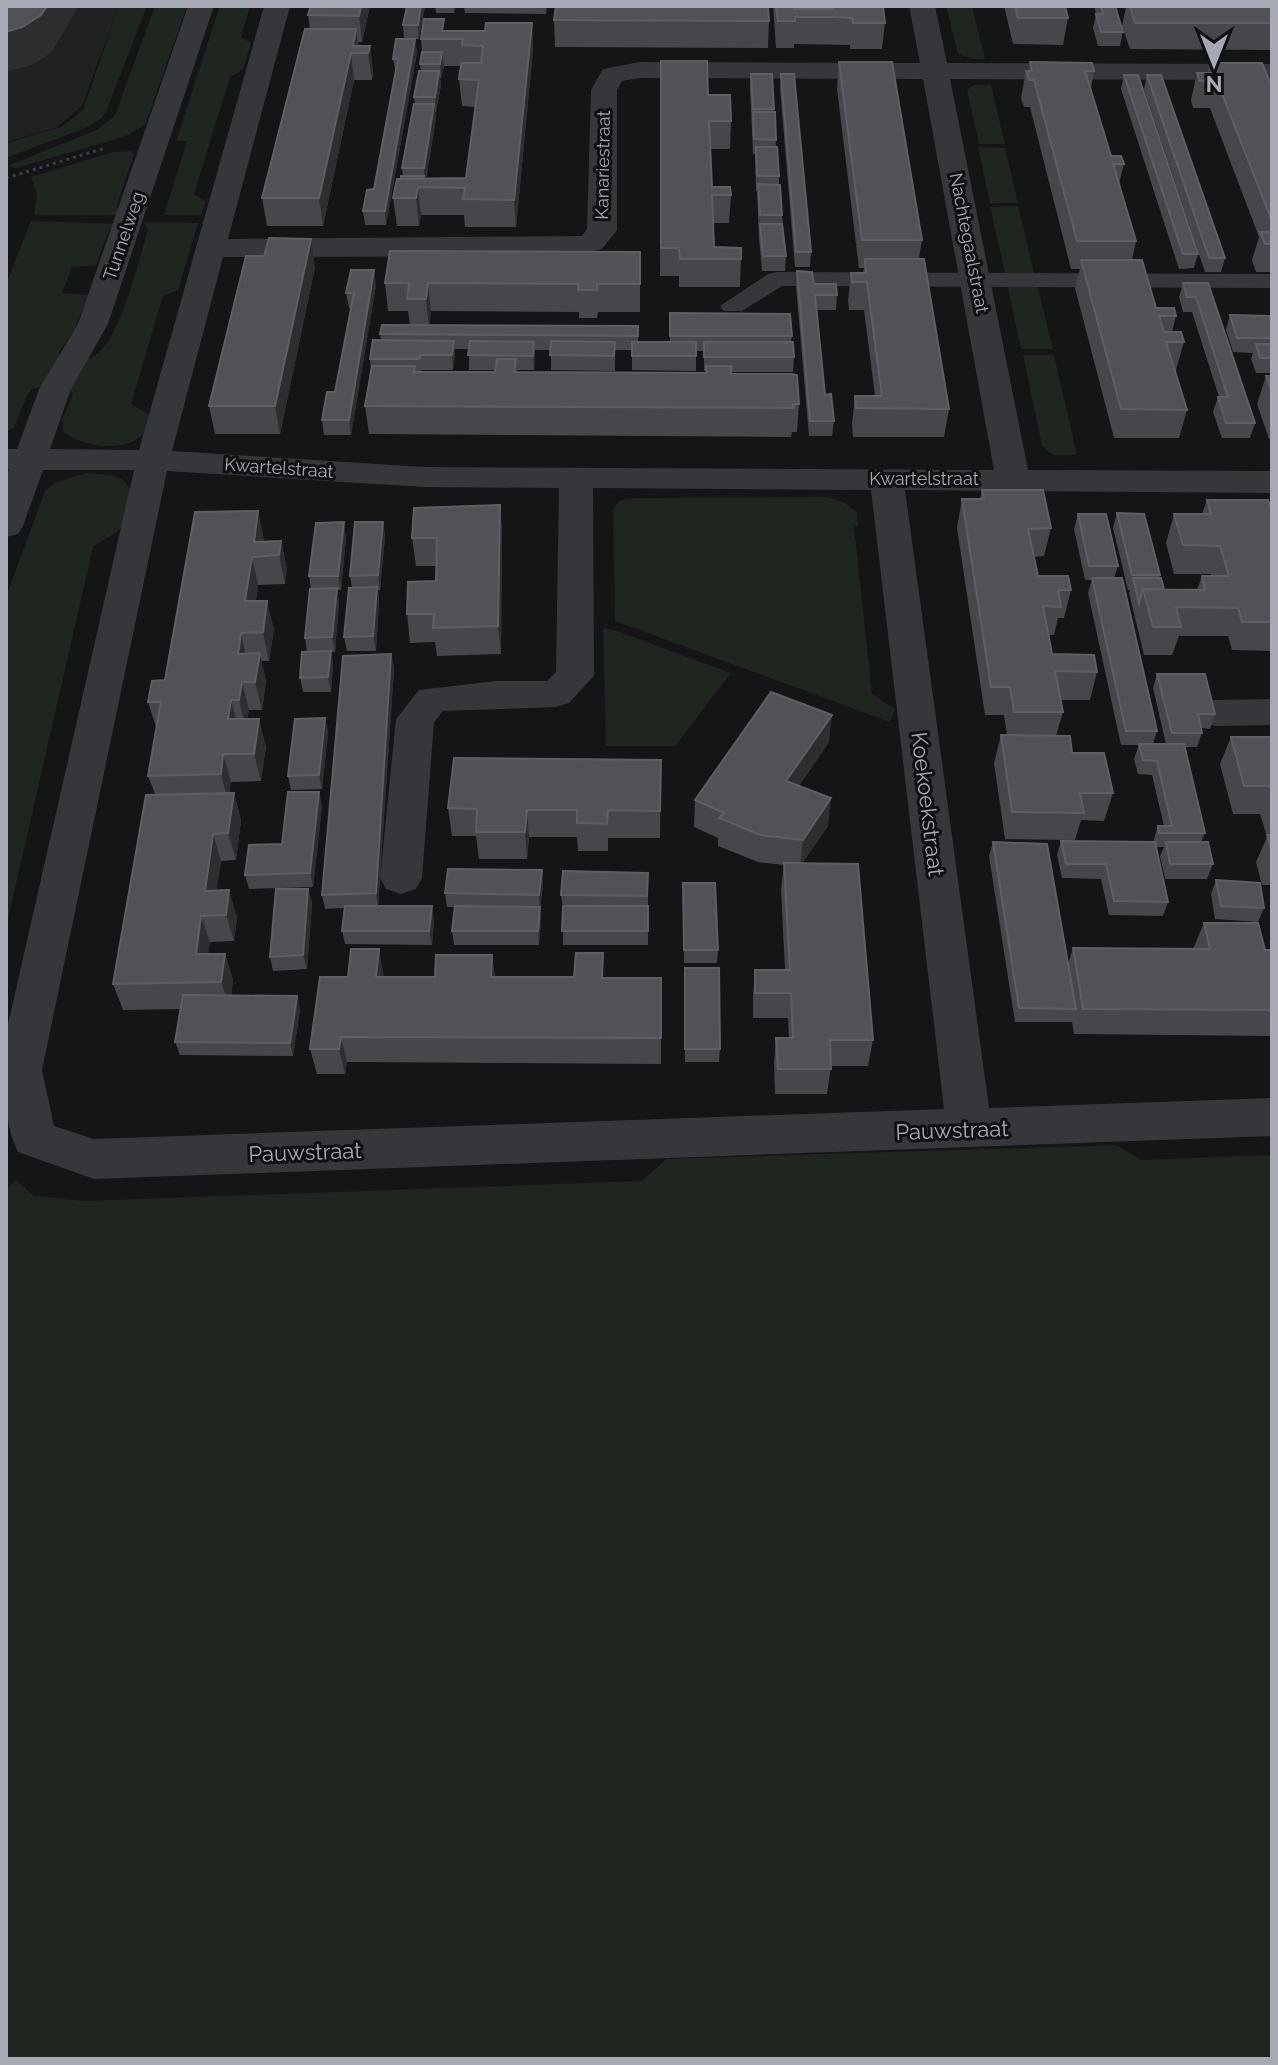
<svg xmlns="http://www.w3.org/2000/svg" width="1278" height="2065" font-family="Raleway,sans-serif">
<style>
.built{fill:#212023}
.green{fill:#1f2620}
.lines{fill:none;stroke-linecap:round;stroke-linejoin:round}
.path{stroke:#3c3d42;stroke-width:3;stroke-dasharray:3 4;stroke-linecap:butt}
.lane{fill:#36363b;fill-rule:evenodd}
.street{fill:#36363b;fill-rule:evenodd}
.wall{fill:#46464b;fill-rule:evenodd}
.shaded-wall{fill:#2e2e31}
.building{fill:#515156;stroke:#5e5f65;stroke-width:2}
.labels{text-anchor:middle;stroke-width:6;stroke-linejoin:round;paint-order:stroke}
.far-street-label{font-size:18px;fill:#a7aab5;stroke:#100f11}
.street-label{font-size:22px;fill:#a7aab5;stroke:#100f11}
</style>
<rect width="100%" height="100%" fill="#151416"/>
<path class="built" d="M6 6H119L82 106 56 128 6 142Z"/>
<path class="green" d="M119 6H147L106 112 101 119 85 128 6 158V143L61 127 83 110Z
M155 6H187L145 125 124 137 16 168 7 166 97 130 115 115Z
M220 6H250L241 37 251 43 243 70 230 77 194 194 206 202 201 215H164L187 141H176Z
M946 6H972L985 59H972L958 54Z
M974 85H991L1005 144H979L967 90Z
M978 147 1005 148 1018 203H990Z
M130 151 134 154 116 208 124 212 122 215H34L37 194 31 177 113 152Z
M1018 206 1034 273H1005L990 207Z
M31 221 118 224 109 230 96 265 72 267 62 293 88 295 74 331 59 352 61 360 43 386 32 389 27 396 14 427 6 433V284Z
M144 222 198 223 178 290 163 296 131 404 150 415C148 420 147 429 144 433 125 455 82 446 63 432L62 420 73 394 69 388 86 360C119 352 138 261 148 230Z
M1007 284H1037L1053 349H1021Z
M1023 355H1054L1077 455H1053L1042 446Z
M86 473C133 475 133 482 128 524L93 547 6 928V597L45 491 57 482Z
M828 497 843 502 857 512 858 526H854L872 694 895 709 890 722 615 621 613 510 619 501 634 498Z
M603 628 614 630 731 673 675 746H606Z
M1117 1145 1141 1160 1272 1155V2059H6V1189L16 1180 34 1196 84 1201 642 1181 666 1159Z"/>
<g class="lines">
<path class="path" d="M6 178 105 148"/>
<path class="lane" d="M777 272 1272 274V288L782 286 742 311H724L720 306 768 274Z"/>
<path class="street" d="M188 6H214L108 324 71 389 50 449 139 450 264 6H290L228 239 582 236 587 229 591 90 603 69 640 62 920 63 909 6H935L947 63 1272 64V80L950 79 1028 470 1272 471V493L905 490 989 1108 1272 1098V1136L94 1179 18 1152C0 1116 6 1072 6 1033L134 470H43L23 526 18 534 6 537V479L9 469H6V449H17L39 389 78 324ZM640 78 923 79 994 470 425 467 172 451 223 257 569 256 602 249 617 230V90L622 81ZM167 471 425 487 559 488 556 672 547 681H496L419 690 396 719 380 878 386 889 401 894 416 889 422 878 434 722 443 711 556 707 569 703 594 676 593 488 871 490 944 1109 94 1139 54 1126 42 1070Z
M1272 699V725L1215 726 1202 722 1196 713 1202 704 1215 700Z"/>
</g>
<path class="wall" d="M311 6H370L362 42H358L359 46H370L373 73 372 80H354L323 226H267L262 198 310 29 308 15Z
M425 6 419 39H404L403 25Z
M435 6H455L454 13H436Z
M464 6H547L546 14 465 13Z
M773 6H794V9H827V6H883L885 23 882 49H850V45L794 44V48H776Z
M1004 6H1065L1068 18 1063 45 1013 44Z
M1094 6H1115L1123 32 1120 46H1098L1093 28 1096 14Z
M1116 6H1272V50L1130 49 1122 26 1126 7Z
M554 20 769 21 768 48 555 47Z
M532 23 533 50 516 227H465L464 215H421L419 226H397L393 198 403 176 402 168 415 104 414 97 421 71 420 64 422 52 421 39 445 31H485ZM444 66H461L459 79 462 106 475 107 466 178 426 179 436 118 435 112H436L441 85 440 78H441Z
M415 39 417 53 386 225H365L363 211 374 189 396 73 393 59Z
M661 61 708 95 731 121 730 149H710L712 187 731 195 729 223H713L714 247 741 259 740 287H679V276H660Z
M839 62 922 240 919 259 949 409 944 437H853L852 424 855 396H875L864 310H849L848 301 851 273H863L864 268H859L837 89Z
M1030 62 1094 71 1091 89 1111 156 1124 164 1119 184 1136 241 1132 260 1156 308 1176 316 1172 332 1184 342 1176 370H1175L1187 410 1179 438H1114L1075 288 1080 269H1071L1030 107H1024L1021 98 1026 71H1029Z
M1210 63 1272 87V272H1256L1252 260 1259 237 1210 108H1193L1191 100 1197 73H1207Z
M751 74H772L776 147 779 176V185L786 256 785 271H762L759 238 757 191H756L755 154H753L750 88Z
M781 74 811 252 810 267H795L780 88Z
M1124 75 1198 254 1194 268 1179 269 1121 89Z
M1147 75 1225 258 1221 272H1205L1144 89Z
M640 252V312H598L597 318H579V312L431 311 429 325 638 326V342H670V313L792 336 791 342 794 357 793 372H731V374L799 404 797 432H792L791 437 369 434 365 406 371 369 370 359 381 340 380 334 410 325 408 311H388L385 283ZM455 349H469V370H496L495 372H421L422 370H453L455 355ZM535 350H551V370L615 371V350H632V370L696 371V351H704V371H706V373L517 372V370H534Z
M315 267 280 434H215L209 406Z
M797 271 814 284 837 295 836 310H817L825 395 834 421 832 436H809L796 286Z
M1183 283H1208L1255 423 1250 438H1222L1213 412 1218 397H1219L1192 312H1183L1179 297Z
M376 285 351 435H324L322 420 335 392 351 308H349L346 293Z
M1230 315 1272 316V439H1269L1257 404 1266 376H1270L1271 373H1256L1251 359 1253 353 1233 352 1226 330Z
M982 490 1051 528 1044 556 1034 557 1038 576 1071 590 1064 618H1058L1054 635H1049L1052 654 1097 672 1090 700H1060L1063 712 1056 736 1113 793 1104 821 1081 820 1075 840 1005 839 994 763 1001 735H1007L1004 715H985L957 528 962 499H980Z
M1207 500 1272 512V651L1232 650 1228 636H1179L1172 655H1144L1129 593 1130 590H1128L1113 528 1117 513 1160 575 1159 578 1164 589 1197 590 1202 576H1211V574H1174L1166 543 1174 514H1202Z
M500 505 502 533 501 654 437 656 435 642 410 643 407 614 436 581V566H416L412 538Z
M1078 514 1118 566 1114 578 1157 731 1153 744H1166L1153 688 1157 674 1215 714 1210 729 1202 728V733L1197 747H1184L1205 833 1201 842 1213 864 1207 879H1165L1160 856 1164 847H1156L1168 902 1163 916 1109 915 1101 879 1062 878 1057 855 1061 841 1153 842 1158 826H1164L1152 775 1138 774 1134 759 1139 745H1121L1088 593 1092 580H1085L1074 529Z
M383 522 385 537 380 590H378L379 602 376 651H347L344 637 352 588 350 576Z
M346 537 341 590H337L339 603 335 652H331L333 665 331 692H303L300 678 307 652 305 638 311 589 309 576Z
M264 539V541H281L287 569 285 584 258 585 256 601 274 629 269 661H261L266 681 262 710H249L247 719 266 746 261 781 231 782 229 793H234L241 820 236 860 221 861 216 891 237 917 234 941 210 942 208 954H225L233 980 231 995 300 1009 293 1056 180 1055 175 1042 180 1009 123 1010 113 984 155 794 148 776 157 730 148 702 165 680Z
M391 654 394 669 378 906 434 920 432 945 345 944 342 931 345 908 325 909 322 895Z
M325 718 328 733 322 789 291 790 288 776Z
M1231 737H1272V885H1262L1256 862 1267 837 1260 814H1233L1220 764Z
M829 742 799 786 828 826 802 863 873 1040 868 1066H831L827 1094H775L774 1064 776 1038H789L788 1018H753V996L755 970H785L781 890 784 865 758 862 718 846V838L694 827 695 800Z
M661 760 660 838H608V851H578L577 837H529L527 859H479L476 836H452L448 808Z
M322 806 313 887 249 889 245 875 282 844Z
M993 842 1068 964 1073 948 1193 949 1204 923 1265 950H1272V1036L1074 1034 1072 1022H1015L989 856Z
M542 870 543 884 540 909 541 921 539 945H454L452 931 455 907H447L445 893Z
M648 873V945H563V909L561 895Z
M1216 880 1264 908 1258 922 1215 919 1211 894Z
M683 883 718 950 717 963H684Z
M308 889 312 903 307 969 273 971 270 957Z
M492 955 495 977 603 978 661 1038V1064L347 1062 345 1074H317L310 1049 348 977H435Z
M684 981 720 1049 719 1062H685Z"/>
<path class="shaded-wall" d="M47 6H77L76 11 51 53 32 65 6 72V32Z
M361 6H370L362 42 359 16Z
M421 6H425L419 39 418 25Z
M532 23 533 50 516 227 514 200Z
M356 29 359 53 353 46Z
M415 39 417 53 386 225 385 211Z
M370 46 373 73 372 80 368 53Z
M442 52 444 66 441 78 440 64Z
M351 53 354 80 323 226 319 198Z
M439 71 441 85 436 112 435 97Z
M434 104 436 118 425 183 424 168Z
M418 187 421 215 419 226 416 198Z
M311 239 315 267 280 434 275 406Z
M374 270 376 285 351 435 349 420Z
M428 283 431 311 429 327 426 299Z
M454 341 455 355 453 370 452 355Z
M534 342 535 356 534 370 533 356Z
M500 505 502 533 501 654 498 626Z
M258 511 264 539 262 556 254 542Z
M344 522 346 537 341 590 338 576Z
M383 522 385 537 380 590 378 575Z
M281 541 287 569 285 584 279 555Z
M252 557 258 585 252 630 245 601Z
M377 587 379 602 376 651 373 636Z
M337 588 339 603 335 652 332 637Z
M267 601 274 629 269 661 263 632Z
M241 633 247 661 238 654Z
M331 651 333 665 331 692 328 677Z
M260 653 266 681 262 710 255 682Z
M391 654 394 669 378 907 376 893Z
M242 682 249 710 246 728 239 700Z
M231 700 238 728 228 719Z
M832 715 829 742 784 808 786 781Z
M325 718 328 733 322 789 319 775Z
M259 719 266 746 261 781 254 754Z
M223 754 231 782 228 801 221 774Z
M319 792 322 806 313 887 310 873Z
M234 793 241 820 236 860 228 833Z
M831 798 828 826 800 867 803 840Z
M527 810 529 837 527 859 525 832Z
M213 834 221 861 213 915 205 891Z
M542 870 543 884 540 909 539 895Z
M308 889 312 903 307 969 303 955Z
M229 890 237 917 234 941 226 915Z
M432 906 434 920 432 945 429 931Z
M540 907 541 921 539 945 538 931Z
M201 916 210 942 204 980 196 954Z
M379 949 384 976 381 1003 376 977Z
M225 954 233 980 230 1008 221 982Z
M492 955 495 981 491 977Z
M297 996 300 1009 293 1056 290 1043Z
M341 1037 347 1062 345 1074 339 1049Z"/>
<path class="building" d="M6 6H47L41 15 22 27 6 32Z
M311 6H361L359 16 308 15Z
M407 6H421L418 25H403Z
M556 6H768L769 21 554 20Z
M776 6H794V9H833V6H883L885 23H853L852 18 834 17H795V21H778Z
M1015 6H1065L1068 18H1018Z
M1101 6H1115L1123 32H1101L1096 14H1103Z
M1130 6H1272V23H1135Z
M424 19H444L442 31H485L486 23H532L514 200 463 199 465 188 418 187 416 198H393L397 179 466 178 479 80 459 79 460 71 462 63H481L483 46 462 45 463 39H421Z
M305 29H356L353 46H370L368 53H351L319 198H262Z
M396 39H415L385 211H363L367 190 374 189 398 59H393Z
M422 52H442L440 64H420Z
M661 61H707L708 95H730L731 121H709L712 187H730L731 195H712L714 247 741 248V259H680L679 248H661Z
M839 62H892L922 240H862Z
M1030 62 1092 63 1094 71H1085L1111 156H1121L1124 164H1113L1136 241H1077L1034 80H1029L1026 71H1032Z
M1210 63H1262L1272 87V221L1217 81H1200L1197 73H1214Z
M419 71H439L435 97H414Z
M751 74H772L774 109H753Z
M781 74H794L811 252H796Z
M1124 75H1138L1198 254H1183Z
M1147 75H1161L1225 258H1209Z
M414 104H434L424 168H402Z
M753 112H775L776 140 754 139Z
M756 147H777L779 176H757Z
M401 176H424L423 179H401Z
M758 184 780 185 782 215H760Z
M760 224H782L786 256H763Z
M1260 232H1272V244H1265Z
M269 238 311 239 275 406H209L246 256H264Z
M390 251 640 252V284H597V290H578L579 284 428 283 426 299H407L409 283H385Z
M865 259H924L949 409 856 408 855 396H882L867 282H852L851 273H866Z
M1081 260H1142L1156 308H1174L1176 316H1159L1164 332H1181L1184 342H1166L1187 410 1121 409Z
M351 270H374L349 420H322L327 392H335L354 293H346Z
M797 271 812 272 814 284H836L837 295H815L825 395 831 394 834 421H810Z
M1183 283H1208L1255 423H1226L1218 397H1228L1196 297H1187Z
M670 313 790 314 792 336H670Z
M1230 315 1272 316V338H1237Z
M382 325 638 326V336L380 334Z
M373 340 454 341 452 355H420L419 359H370Z
M470 341 534 342 533 356 468 355Z
M551 341 615 342 614 356 550 355Z
M632 342H696V356H632Z
M704 342H793L794 357H704Z
M1256 344H1272V358H1260Z
M497 359H516L514 372 707 373 706 366H731V374H791L797 375 799 404H793L794 408 365 406 372 366H415L414 372H495Z
M1266 376H1272V392Z
M982 490H1043L1051 528 1028 529 1038 576H1068L1071 590H1058L1061 607 1043 606 1052 654 1094 655 1097 672 1055 671 1063 712H1014L1010 687H991L962 499H984Z
M1207 500H1268L1272 512V622H1242L1238 608 1176 607 1181 627H1153L1143 589 1205 590 1202 576H1229L1220 546 1183 545 1174 514H1211Z
M500 505 498 626 433 628 434 614H407L408 582 436 581 437 538H412L414 508Z
M258 511 254 542 281 541 279 555 252 557 245 601H267L263 632 241 633 238 654 260 653 255 682H242L239 700H231L228 719H259L254 754H223L221 774 148 776 161 702H148L152 681 165 680 195 512Z
M1117 513 1144 514 1160 575H1132Z
M1078 514H1106L1118 566H1089Z
M344 522 338 576H309L316 523Z
M355 522H383L378 575 350 576Z
M1092 578H1122L1157 731H1126Z
M1133 578H1161L1164 589H1143L1139 603Z
M377 587 373 636 344 637 349 588Z
M337 588 332 637 305 638 310 589Z
M331 651 328 677 300 678 302 652Z
M391 654 376 893 322 895 343 656Z
M1157 674H1205L1215 714H1198L1202 733H1172Z
M771 692 832 715 786 781 831 798 803 840 760 835 719 818 724 813 695 800Z
M325 718 319 775 288 776 295 719Z
M1001 735 1070 736 1072 753H1104L1113 793H1080L1084 813 1012 812Z
M1231 737H1272V786H1244Z
M1139 744H1184L1205 833H1159L1158 826H1172L1157 761 1143 760Z
M454 758 661 760 660 811 608 810 607 824 577 823V810H527L525 832H476L477 809 448 808Z
M288 792H319L310 873 245 875 249 845 282 844Z
M234 793 228 833 213 834 205 891 229 890 226 915 201 916 196 954H225L221 982 113 984 146 795Z
M1267 835H1272V853Z
M1061 841 1155 842 1168 902 1114 901 1106 864H1066Z
M993 842 1047 844 1076 1009 1019 1008Z
M1166 842H1208L1213 864H1170Z
M784 863 858 864 873 1040H830L831 1069H778L776 1038H793L791 993H755V970H790Z
M448 869 542 870 539 895 445 893Z
M563 871 648 873 647 896 561 895Z
M1216 880 1260 883 1264 908 1221 906Z
M683 883H715L718 950H684Z
M276 889H308L303 955 270 957Z
M345 906H432L429 931H342Z
M455 906 540 907 538 931H452Z
M563 906H648V931H562Z
M1204 923H1258L1265 950H1272V1010L1083 1009 1073 948 1210 949Z
M351 949H379L376 977H435L436 955H492L491 977H574L576 953H603L602 978H661V1038L341 1037 339 1049H310L320 977H348Z
M685 968H719L720 1049H685Z
M183 995 297 996 290 1043 175 1042Z"/>
<g class="labels">
<g class="far-street-label">
<text transform="translate(603 165) rotate(-89)" y="6">Kanariestraat</text>
<text transform="translate(124 236) rotate(-71)" y="6">Tunnelweg</text>
<text transform="translate(969 243) rotate(79)" y="6">Nachtegaalstraat</text>
<text transform="translate(279 468) rotate(4)" y="6">Kwartelstraat</text>
<text x="924" y="485">Kwartelstraat</text>
</g>
<g class="street-label">
<text transform="translate(928 804) rotate(83)" y="8">Koekoekstraat</text>
<text transform="translate(952 1130) rotate(-2)" y="8">Pauwstraat</text>
<text transform="translate(305 1152) rotate(-2)" y="8">Pauwstraat</text>
</g>
</g>
<rect width="1278" height="2065" fill="none" stroke="#a7aab5" stroke-width="16"/>
<g transform="translate(1214 64) rotate(180)" stroke="#100f11" stroke-width="6" paint-order="stroke">
<path d="M0-6L14 30L0 20L-14 30Z" fill="#a7aab5"/>
<text y="-12" font-size="22" font-weight="bold" text-anchor="middle" fill="#a7aab5">N</text>
</g>
</svg>
